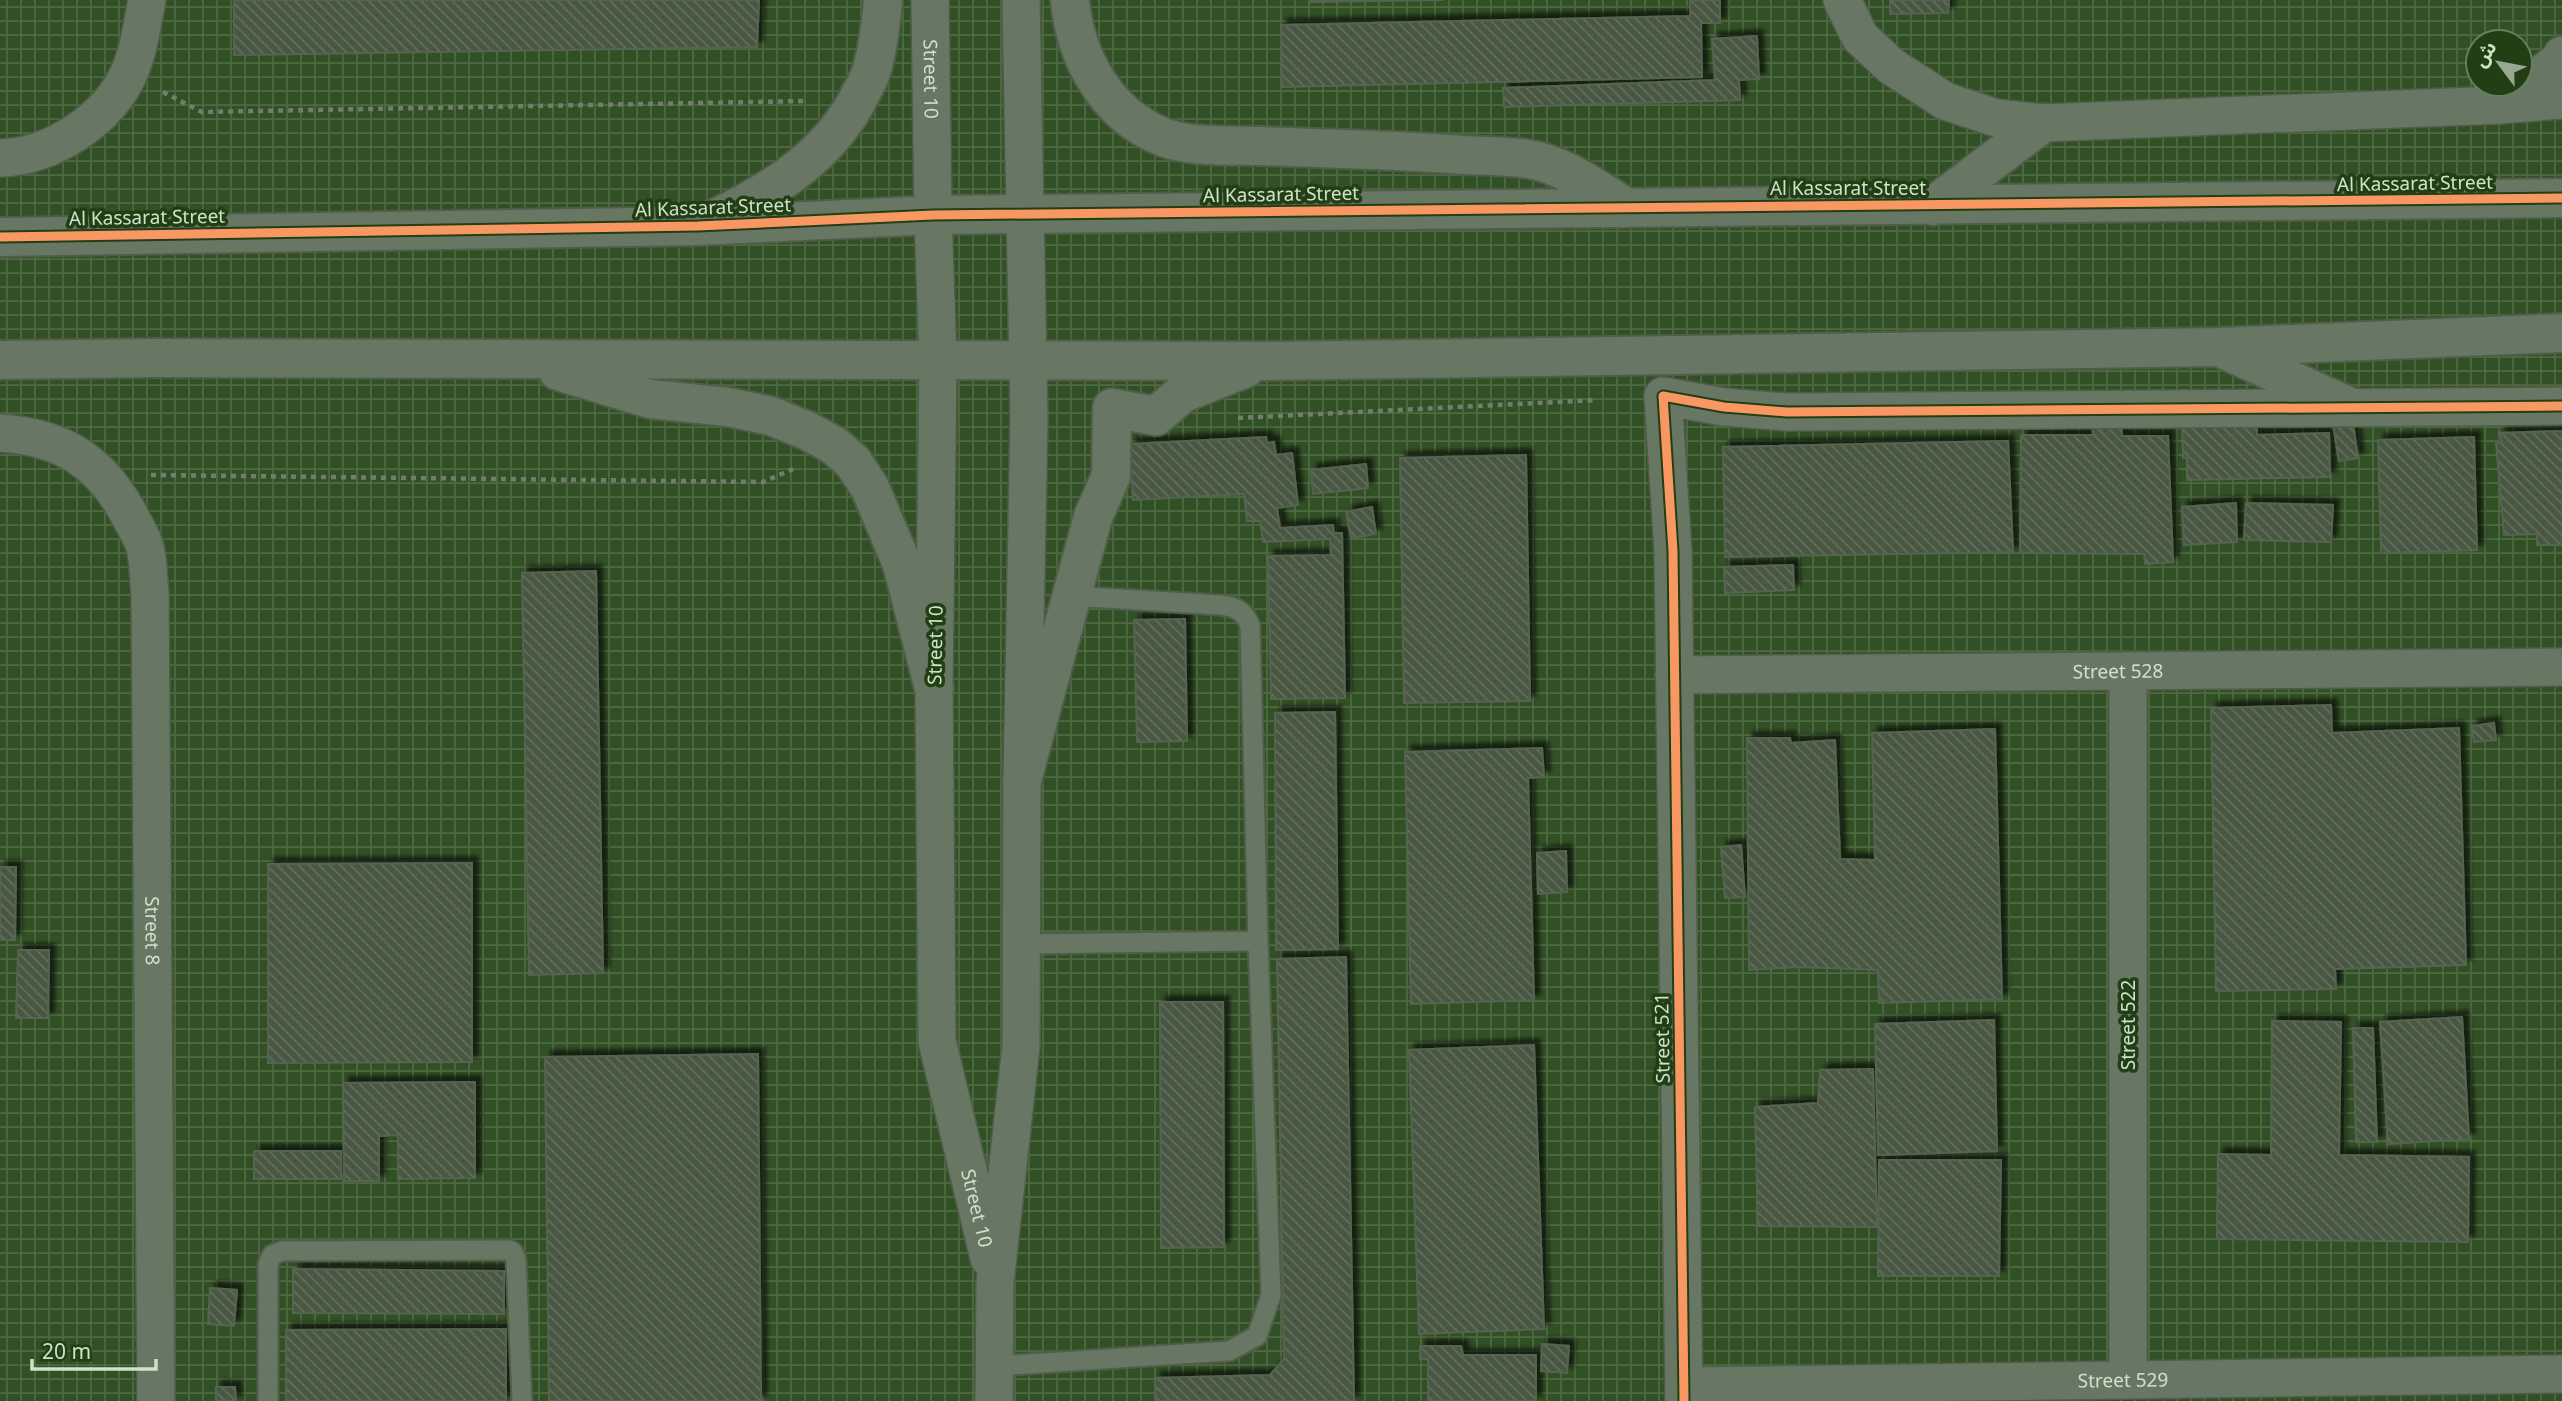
<svg xmlns="http://www.w3.org/2000/svg" width="2562" height="1401" font-family="'Noto Sans','Noto Sans Arabic',sans-serif">
<style>
.industrial{fill:url(#industrial-grid);fill-rule:evenodd}
.building{fill:url(#building-back-hatch);stroke:#566451;stroke-width:2;filter:url(#shadow)}
.lines{fill:none;stroke-linecap:round;stroke-linejoin:round}
.service-casing{stroke:#4f5d49;stroke-width:23}
.minor-casing{stroke:#4f5d49;stroke-width:40}
.tertiary-casing{stroke:#4f5d49;stroke-width:42}
.path{stroke:#727d6f;stroke-width:4.5;stroke-dasharray:5 5;stroke-linecap:butt}
.service{stroke:#687664;stroke-width:19}
.minor{stroke:#687664;stroke-width:37}
.tertiary{stroke:#687664;stroke-width:38}
.cycleway-casing{stroke:#223e15;stroke-width:13}
.cycleway{stroke:#f99763;stroke-width:9}
.labels{text-anchor:middle;stroke-width:7;stroke-linejoin:round;paint-order:stroke}
.street-label{font-size:19px;fill:#cfe1c9;stroke:#223e15}
</style>
<defs>
<pattern id="industrial-grid" width="8" height="8" patternUnits="userSpaceOnUse" patternTransform="scale(1.75)"><rect width="8" height="8" fill="#325025"/><path d="M0 4h8M4 0v8" fill="none" stroke="#4f6943"/></pattern>
<pattern id="building-back-hatch" width="6" height="6" patternUnits="userSpaceOnUse" patternTransform="scale(1.75)"><rect width="6" height="6" fill="#485742"/><path d="M-1 5l2 2M0 0l6 6M5-1l2 2" fill="none" stroke="#616f5c"/></pattern>
<filter id="shadow"><feDropShadow dx="6" dy="-6" stdDeviation="2" flood-color="#0009"/></filter>
</defs>
<rect width="100%" height="100%" fill="#304029"/>
<path class="industrial" d="M0 0H2562V1401H0ZM2478 42H2520V84H2478Z"/>
<path class="building" d="M234 0H759L757 47 234 55Z
M1310 0H1443L1310 2Z
M1690 0H1720V23H1701L1702 77 1282 87 1281 25 1690 16Z
M1890 0H1949L1948 13 1890 14Z
M1757 36 1759 79 1739 80 1740 100 1504 107 1503 88 1715 80 1712 39Z
M2352 416 2358 458 2339 461 2332 419Z
M2121 417 2122 436H2168L2173 562 2145 564 2144 554 2020 553 2021 435H2093L2092 419Z
M2257 420V435L2329 433 2330 477 2187 480V458H2183L2182 422Z
M2562 431V545H2537V534L2504 535 2496 443 2502 442 2499 433Z
M1266 437 1267 443 1274 442 1276 455 1292 453 1298 505 1277 508 1280 528 1333 525 1334 533H1342L1345 698 1271 699 1268 556 1331 555 1330 539 1263 542 1260 521H1247L1244 494 1133 500 1130 444Z
M2474 437 2477 550 2381 553 2378 440Z
M2008 441 2013 552 1725 557 1723 447Z
M1526 455 1530 701 1404 703 1400 458Z
M1366 464 1368 488 1313 494 1311 470Z
M2236 503 2237 542 2184 545 2182 507Z
M2246 503 2333 505 2331 542 2244 540Z
M1372 507 1376 534 1351 538 1346 512Z
M1793 565 1794 590 1725 593 1724 567Z
M596 571 603 973 529 975 522 573Z
M1185 619 1187 741 1137 742 1134 620Z
M2331 705 2332 733 2459 728 2466 965 2335 969 2336 989 2216 991 2211 708Z
M1335 712 1338 949 1276 950 1275 713Z
M2494 723 2496 740 2474 742 2472 726Z
M1995 729 2002 999 1879 1003 1878 970 1799 967 1749 970 1747 738H1790L1791 743 1835 740 1840 859 1875 860 1872 733Z
M1542 748 1544 777 1528 778 1534 1000 1411 1004 1405 752Z
M1741 845 1745 897 1725 898 1721 847Z
M1566 851 1567 892 1538 894 1537 853Z
M472 863V1062L268 1063V864Z
M0 867H16L15 940H0Z
M18 950H49L48 1018H16Z
M1346 957 1354 1401H1156L1155 1378 1270 1375 1284 1359 1277 959Z
M1160 1002H1223L1224 1247 1161 1248Z
M2462 1017 2469 1139 2388 1144 2380 1022Z
M1994 1020 1997 1151 1878 1155 1875 1024Z
M2272 1021 2341 1022 2339 1155 2469 1157 2468 1242 2217 1239 2218 1154 2271 1155Z
M2353 1028H2373L2377 1142H2356Z
M1534 1045 1544 1329 1419 1334 1409 1050Z
M758 1054 761 1401H549L545 1057Z
M1873 1069 1877 1227 1758 1226 1755 1107 1818 1103 1820 1070Z
M475 1082V1178L398 1179V1135L379 1136V1181H344L343 1083Z
M254 1151H341V1179H254Z
M1879 1160H2001L1999 1276H1878Z
M293 1269 504 1271V1314L293 1313Z
M210 1288 237 1290 234 1326 208 1324Z
M506 1329V1401H286V1330Z
M1542 1344 1569 1346 1567 1373 1541 1371Z
M1420 1346H1461L1463 1355H1536V1401H1428V1359H1420Z
M216 1387H235L236 1401H216Z"/>
<g class="lines">
<g class="service-casing">
<path id="service" d="M1071 596 1220 605C1236 607 1243 610 1250 625L1258 941
M995 1366 1229 1351 1257 1336 1271 1295 1258 941 1023 944
M268 1401V1264L272 1255 282 1251 509 1250 513 1252 516 1259 522 1401"/>
</g>
<g class="minor-casing">
<g id="minor">
<path id="s1" d="M930 0 933 215 938 361 934 688 937 1041 989 1258"/>
<path d="M1842 0 1860 37 1891 66 1945 101 1996 118 2043 123 2499 105 2562 100"/>
<path d="M2500 105 2559 61 2562 55"/>
<path d="M0 158C51 157 108 120 129 73 139 50 142 25 147 0"/>
<path id="s2" d="M0 433C64 437 103 463 132 520 136 528 141 536 144 544 149 559 148 577 150 593L156 1401"/>
<path id="s3" d="M1674 675 2562 667"/>
<path d="M2128 1380V671"/>
<path id="s4" d="M1684 1386 2562 1374"/>
<path d="M994 1401 995 1283 1021 1046 1022 780 1029 418 1021 0"/>
<path d="M1684 1401 1673 551 1663 396 1724 407 1787 412 2562 406"/>
</g>
</g>
<g class="tertiary-casing">
<path id="tertiary" d="M1070 0C1075 58 1107 115 1163 137 1190 148 1234 145 1263 146 1330 149 1397 150 1464 155 1485 156 1507 156 1528 159 1565 165 1596 189 1627 208
M1933 206 2043 123
M712 220C773 191 831 155 861 93 865 86 870 77 872 69 878 47 881 23 883 0
M0 237 698 226 933 215 2562 198
M2225 350 2348 406
M0 360 150 358 1268 361 2217 347 2562 333
M558 371 650 399 728 407 771 416 808 431 835 446 853 462 870 488 902 564 934 688
M1022 780 1093 517 1111 476 1112 408 1156 416 1183 393 1246 368"/>
</g>
<path class="path" d="M163 92 202 112 808 101
M1238 418 1596 400
M151 475 763 482 793 469"/>
<use href="#service" class="service"/>
<use href="#minor" class="minor"/>
<use href="#tertiary" class="tertiary"/>
<g class="cycleway-casing">
<path id="cycleway" d="M0 237 698 226 933 215 2562 198
M1684 1401 1673 551 1663 396 1724 407 1787 412 2562 406"/>
</g>
<use href="#cycleway" class="cycleway"/>
</g>
<g class="labels">
<g class="street-label">
<text dy="7" stroke="none"><textPath href="#s1" startOffset="79">Street 10</textPath></text>
<text transform="translate(2415 183) rotate(-1)" y="7">Al Kassarat Street</text>
<text x="1848" y="195">Al Kassarat Street</text>
<text transform="translate(1281 194) rotate(-1)" y="7">Al Kassarat Street</text>
<text transform="translate(713 207) rotate(-2)" y="7">Al Kassarat Street</text>
<text transform="translate(147 217) rotate(-1)" y="7">Al Kassarat Street</text>
<text transform="translate(935 645) rotate(-89)" y="7">Street 10</text>
<text dy="7" stroke="none"><textPath href="#s3" startOffset="444">Street 528</textPath></text>
<text dy="7" stroke="none"><textPath href="#s2" startOffset="581">Street 8</textPath></text>
<text transform="translate(2128 1025) rotate(-90)" y="7">Street 522</text>
<text transform="translate(1662 1038) rotate(-91)" y="7">Street 521</text>
<text dy="7" stroke="none"><textPath href="#s1" startOffset="1213">Street 10</textPath></text>
<text dy="7" stroke="none"><textPath href="#s4" startOffset="439">Street 529</textPath></text>
</g>
</g>
<g transform="translate(2499 63) rotate(302)"><circle r="33" fill="#223e15" stroke="#677f5d" stroke-width="2"/>
<path d="M0-5L12 26L0 18L-12 26Z" fill="#97a991"/>
<text y="-10" font-size="19" font-weight="bold" text-anchor="middle" fill="#cfe1c9">ش</text>
</g>
<path d="M32 1359v10h124v-10" fill="none" stroke="#cfe1c9" stroke-width="3.5"/>
<text x="42" y="1359" font-size="21" fill="#cfe1c9" stroke="#223e15" stroke-width="5" paint-order="stroke">20 m</text>
</svg>
